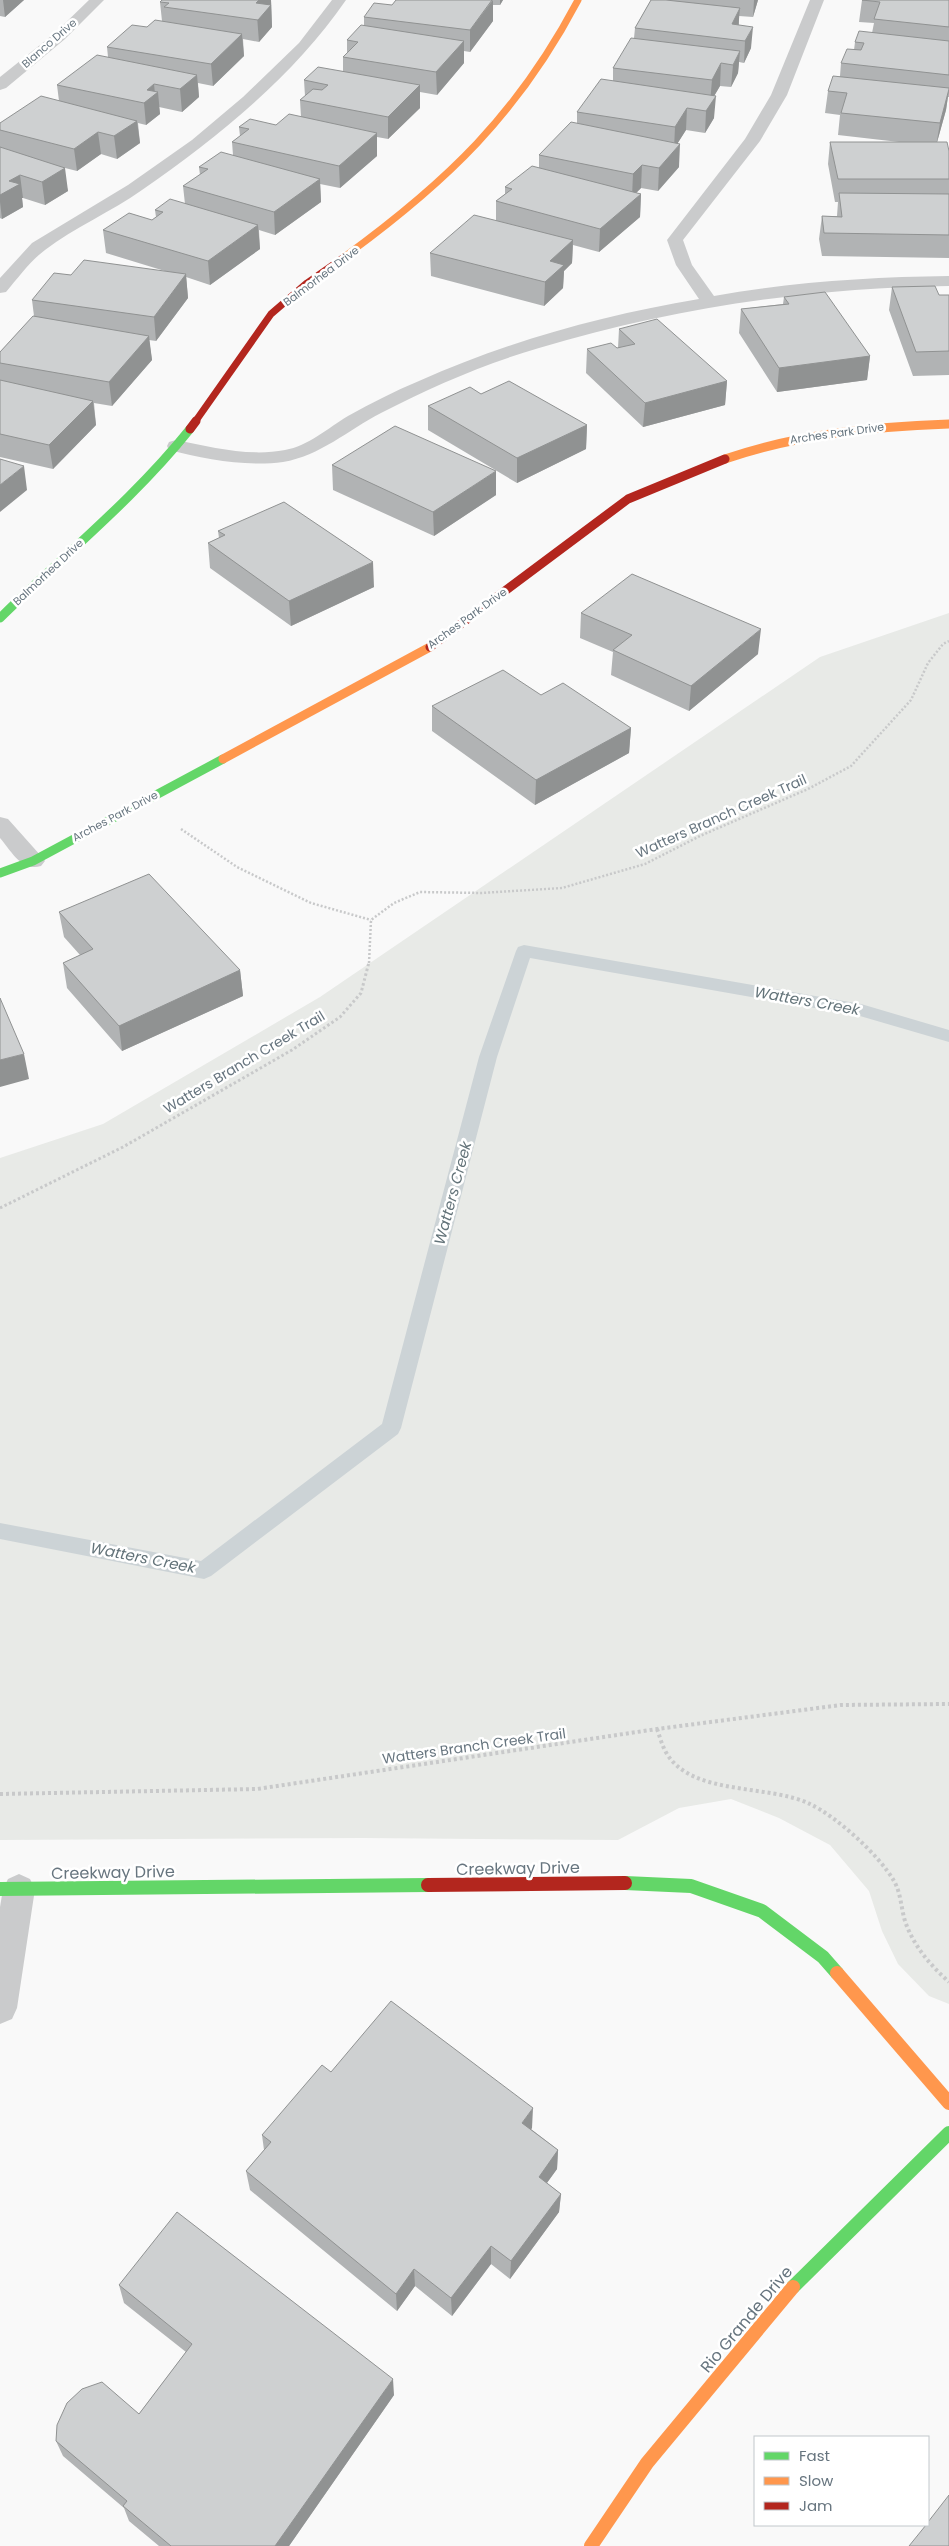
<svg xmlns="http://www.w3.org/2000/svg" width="949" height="2546" font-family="Poppins,sans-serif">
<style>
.green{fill:#e8eae7}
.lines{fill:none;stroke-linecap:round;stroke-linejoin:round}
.stream{fill:#ccd3d6;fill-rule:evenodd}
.path-far2{stroke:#c8c9ca;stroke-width:2.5;stroke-dasharray:2 2;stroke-linecap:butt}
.path-far1{stroke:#c8c9ca;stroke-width:3;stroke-dasharray:2.5 2.5;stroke-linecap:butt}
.path{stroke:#c8c9ca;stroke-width:4;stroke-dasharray:3 3;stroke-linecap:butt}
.lane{fill:#cacbcc;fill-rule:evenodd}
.street{fill:#cacbcc;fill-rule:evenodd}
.fast-far1{stroke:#63d668;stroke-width:9}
.fast{stroke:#63d668;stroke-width:14}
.slow-far2{stroke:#ff974d;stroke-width:7}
.slow-far1{stroke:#ff974d;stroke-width:9}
.slow{stroke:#ff974d;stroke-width:14}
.jam-far2{stroke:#b3261e;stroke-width:7}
.jam-far1{stroke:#b3261e;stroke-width:9}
.jam{stroke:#b3261e;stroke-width:14}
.wall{fill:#b1b3b4}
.shaded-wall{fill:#909292}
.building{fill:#ced0d1;stroke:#909292}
.labels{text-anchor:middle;stroke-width:5;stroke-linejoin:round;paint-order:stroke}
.far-street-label{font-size:11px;fill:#67757f;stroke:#fff}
.street-label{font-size:14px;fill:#67757f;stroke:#fff}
.water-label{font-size:15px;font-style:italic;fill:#637379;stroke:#fff}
.near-street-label{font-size:16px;fill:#67757f;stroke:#fff}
</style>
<rect width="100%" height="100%" fill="#f9f9f9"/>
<path class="green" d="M949 613V2004L929 1996 898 1964 882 1931 869 1891 830 1845 779 1818 731 1799 679 1808 618 1840 363 1838 0 1840V1158L103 1124 320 997 820 657Z"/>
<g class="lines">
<path class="stream" d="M524 945 861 1004 949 1030V1042L860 1016 530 958 497 1057 401 1428 398 1434 211 1576 204 1579 0 1539V1523L201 1561 382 1424 479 1057 516 951 518 947Z"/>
<path class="path-far2" d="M181 829 237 867 311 903 371 920
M369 963 371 920 394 903 420 892 482 893 562 888 645 864 700 836 808 789 851 766 911 700 928 663 943 644 949 641"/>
<path class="path-far1" d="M0 1208 123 1147 292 1050 340 1017 361 993 369 962"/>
<path class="path" d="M657 1729C660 1737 662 1746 667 1754 693 1796 769 1784 810 1804 837 1817 879 1855 894 1881 901 1893 901 1908 905 1921 913 1945 930 1965 949 1982
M0 1794 257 1789 657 1729 841 1705 949 1704"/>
<path class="lane" d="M332 0H346C293 77 218 137 142 190 111 212 75 227 45 250 30 261 18 278 6 292L0 293V278L32 243 128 185 192 140 243 97 299 43Z
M810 0H824L787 95 760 141 683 240 692 265 714 296C792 282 870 277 949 276V286C809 288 673 308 539 348 484 364 431 387 381 413 348 430 320 456 283 462 246 467 205 459 169 450L167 446 169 442 176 440C211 447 249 457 285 450 308 446 328 428 348 416 371 403 395 391 419 381 508 341 604 315 699 299L676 265 667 240 745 139 771 95Z
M19 1874 30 1879 35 1889 17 2008 12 2019 0 2024V1907L3 1889 8 1879Z"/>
<path class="street" d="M89 0H104L65 39 6 88 0 90V77L55 33Z
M0 817 8 819 41 856 45 861 41 866C22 872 12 852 0 838Z"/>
<path class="fast-far1" d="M0 618C64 555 134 499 190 429
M0 873 33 861 223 759"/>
<path class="fast" d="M625 1883 691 1886 762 1911 823 1957 837 1973
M0 1889 428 1885
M793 2287 949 2133"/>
<path class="slow-far2" d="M344 257C447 182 518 114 578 0"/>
<path class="slow-far1" d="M725 459C798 434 872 427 949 424
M223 759 430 647"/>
<path class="slow" d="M837 1973 949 2103
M591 2546 647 2463 793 2287"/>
<path class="jam-far2" d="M195 422 271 314 307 283 344 257"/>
<path class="jam-far1" d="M190 429 196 421
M430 647 628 499 725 459"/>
<path class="jam" d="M428 1885 625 1883"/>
</g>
<path class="wall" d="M0 0H24L5 17 0 16Z
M271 0 272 27 259 42 243 39 244 56 213 86 198 83 199 97 182 112 159 107 160 114 146 125 138 123 140 143 117 159 101 154 77 171 61 167 68 191 45 205 23 198H22L23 207 2 219 0 218V123L59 101 57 85 108 57 107 47 147 27 162 21 160 2Z
M396 0H503L500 5H493V21L470 52 464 51V63L437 95 420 92V108L388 139 377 137V156L340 188 320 184 321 202 275 235 259 230 260 249 210 285 186 277 188 298 156 341 149 340 152 360 112 406 94 403 96 425 53 469 0 457V352L34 316 32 300 71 275 168 272 106 253 103 230 152 220 156 217 155 210 185 204 183 186 200 175 199 167 233 155 232 142 240 136 239 127 276 125 301 117 300 100 305 96 304 80 343 71V57L347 53V40L364 25V17L392 5Z
M651 0H758L753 17 739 16V25L751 48 744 63 739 62 738 73 731 87 720 86 714 96V118L705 133 686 130 677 144 679 167 658 191 641 188 636 193 641 194 640 217 599 252 573 245 572 263 564 271 563 288 544 306 431 276 430 253 496 221V201L505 194V187L539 168V155L577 124V112L613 81V68L634 38 635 28Z
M862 0H949V97H948L946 110 937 142 949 151V258L822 256 819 239 822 216H837L838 202H835L828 164 830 142H899L838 135 840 115 825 113 828 91 840 76 841 63 854 50 855 42 872 33 874 23 859 22Z
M892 287 939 295H949V375L913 376 889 310Z
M784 297 870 356 867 380 777 392 739 333 741 309 783 304Z
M619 329 727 381 725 405 643 427 586 373 587 349 618 348Z
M481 394 587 425 586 449 517 483 428 430V406Z
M332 465 496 495 434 536 333 490Z
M218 531 374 587 291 626 210 568 208 543 219 538Z
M581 613 758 654 689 711 611 675 613 652 580 638Z
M432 706 631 728 629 753 535 805 432 731Z
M59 912 240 970 243 996 122 1051 67 988 63 963 80 955 64 937Z
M331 2072 532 2128 531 2129 558 2150 557 2169 547 2183 561 2194 559 2212 510 2279 491 2264 452 2316 415 2286 397 2311 250 2190 246 2171 264 2150 262 2135Z
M119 2285 394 2395 289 2546H159L129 2521 124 2508 63 2456 56 2441 139 2414 186 2352 124 2303Z"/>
<path class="shaded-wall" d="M3 0H24L5 17Z
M259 0H271L272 27 259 42 256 3Z
M493 0V21L470 52V30Z
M500 0H503L500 5Z
M754 0H758L753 17Z
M740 8 738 30 732 24Z
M753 27 751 48 744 63 745 41Z
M242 34 244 56 213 86 211 64Z
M464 41V63L437 95 436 72Z
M740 51 738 73 731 87 733 65Z
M721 63 720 86 710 103 712 80Z
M197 75 199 97 182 112 180 89Z
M154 84 155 94 158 92 160 114 146 125 144 103 147 90Z
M420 85V108L388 139V117Z
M949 89 946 110 936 146 940 123Z
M716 96 714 118 705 133 706 111Z
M687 108 686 130 674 149 675 127Z
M137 121 140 143 117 159 114 136Z
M98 132 101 154 77 171 74 149Z
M377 133V156L340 188 339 166Z
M680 144 679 167 658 191 659 168Z
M642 165 641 188 632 197 633 174Z
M65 168 68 191 45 205 42 182Z
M20 175 23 198H22L23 207 2 219 0 202V195L9 181Z
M320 179 321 202 275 235 274 212Z
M641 194 640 217 599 252 600 229Z
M258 225 260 249 210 285 208 261Z
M573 240 572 263 564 271 563 288 544 306 545 282 550 261Z
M186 274 188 298 156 341 154 317Z
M149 336 152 360 112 406 109 382Z
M870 356 867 380 777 392 779 368Z
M727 381 725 405 643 427 645 403Z
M93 401 96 425 53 469 49 445Z
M587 425 586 449 517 483V458Z
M24 466 27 490 0 512V485Z
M496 471V495L434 536 433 512Z
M373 562 374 587 291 626 289 601Z
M761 629 758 654 689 711 691 686Z
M631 728 629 753 535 805 536 780Z
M240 970 243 996 122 1051 119 1026Z
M24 1054 29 1079 0 1087V1060Z
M533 2108 532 2128 521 2142 522 2123Z
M558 2150 557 2169 538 2195 539 2177Z
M561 2194 559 2212 510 2279 511 2261Z
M491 2246V2264L452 2316 451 2298Z
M414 2269 415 2286 397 2311 396 2294Z
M393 2379 394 2395 289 2546H275Z"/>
<path class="building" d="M162 0H259L256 3 271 5 258 20 164 7 169 3 160 2Z
M396 0H492L470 30 364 17 374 3 392 5Z
M651 0H666L740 8 732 24 753 27 745 41 635 28Z
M862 0H949V27L874 19 880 2Z
M155 20 242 34 211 64 107 47 132 25 147 27Z
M361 25 464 41 436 72 343 57 358 42 347 40Z
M859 31 949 41V75L841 63 847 49 861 50 864 43 855 42Z
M631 38 740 51 733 65 721 63 712 80 613 68Z
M97 55 197 75 180 89 154 84 147 90 158 92 144 103 57 85Z
M318 67 420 85 388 117 300 100 313 89 322 90 328 85 304 80Z
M833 76 949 88V89L940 123 841 113 847 93 828 91Z
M601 79 716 96 706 111 687 108 675 127 577 112Z
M41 96 137 121 114 136 98 132 74 149 0 130V123Z
M289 114 377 133 339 166 232 142 249 129 239 127 250 119 276 125Z
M571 122 680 144 659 168 642 165 633 174 539 155Z
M830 142H947L949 151V179H838Z
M0 147 65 168 42 182 20 175 9 181 20 184 0 195Z
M221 152 320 179 274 212 183 186 208 169 199 167Z
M532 166 641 194 600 229 496 201 512 189 505 187Z
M839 193 949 194V235L824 233 822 216 842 217Z
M170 199 258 225 208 261 103 230 129 213 152 220 163 212 155 210Z
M474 215 573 240 550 261 564 265 545 282 430 253Z
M84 260 186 274 154 317 32 300 54 273 71 275Z
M935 286 939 295H949V351L916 352 892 287Z
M825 292 870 356 779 368 741 309 789 304 784 297Z
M33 316 149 336 109 382 0 363V352Z
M657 319 727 381 645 403 587 349 611 343 617 348 635 344 619 329Z
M0 380 93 401 49 445 0 434Z
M509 381 587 425 517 458 428 406 470 387 481 394Z
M395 426 496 471 433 512 332 465Z
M0 459 24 466 0 485Z
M284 502 373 562 289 601 208 543 225 535 218 531Z
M632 574 761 629 691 686 613 650 632 635 581 613Z
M503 670 541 695 563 683 631 728 536 780 432 706Z
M149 874 240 970 119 1026 63 963 93 949 59 912Z
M0 998 24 1054 0 1060Z
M391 2001 533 2108 522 2123 558 2150 539 2177 561 2194 511 2261 491 2246 451 2298 414 2269 396 2294 246 2171 271 2142 262 2135 322 2065 331 2072Z
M177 2212 393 2379 275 2546H171L123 2506 127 2501 56 2441 57 2425 67 2403 82 2389 102 2382 139 2414 192 2344 119 2285Z
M949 2495V2546H909L926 2525H928V2522Z"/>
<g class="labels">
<g class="far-street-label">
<text transform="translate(49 43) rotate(-41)" y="4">Blanco Drive</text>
<text transform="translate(321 276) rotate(-37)" y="4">Balmorhea Drive</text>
<text transform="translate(837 433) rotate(-8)" y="4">Arches Park Drive</text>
<text transform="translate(48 572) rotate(-43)" y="4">Balmorhea Drive</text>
<text transform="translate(467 618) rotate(-36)" y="4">Arches Park Drive</text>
<text transform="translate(115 816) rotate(-28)" y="4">Arches Park Drive</text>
</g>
<g class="street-label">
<text transform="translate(721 816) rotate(-24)" y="5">Watters Branch Creek Trail</text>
<text transform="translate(244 1062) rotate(-31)" y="5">Watters Branch Creek Trail</text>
<text transform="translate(474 1746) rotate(-8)" y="5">Watters Branch Creek Trail</text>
</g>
<g class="water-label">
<text transform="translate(807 1001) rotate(10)" y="5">Watters Creek</text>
<text transform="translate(453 1193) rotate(-75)" y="5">Watters Creek</text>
<text transform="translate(143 1558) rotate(11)" y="5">Watters Creek</text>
</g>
<g class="near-street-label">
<text transform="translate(518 1868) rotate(-1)" y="6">Creekway Drive</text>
<text transform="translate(113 1872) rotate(-1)" y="6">Creekway Drive</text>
<text transform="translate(746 2319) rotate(-50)" y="6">Rio Grande Drive</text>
</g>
</g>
<rect x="754" y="2436" width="175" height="90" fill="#ffffff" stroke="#c2c8cc"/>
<rect x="764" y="2452" width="25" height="8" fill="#63d668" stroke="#c2c8cc"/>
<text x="799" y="2461" font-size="15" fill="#67757f">Fast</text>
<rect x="764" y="2477" width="25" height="8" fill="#ff974d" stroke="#c2c8cc"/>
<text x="799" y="2486" font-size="15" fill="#67757f">Slow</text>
<rect x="764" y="2502" width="25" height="8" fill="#b3261e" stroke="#c2c8cc"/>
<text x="799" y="2511" font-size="15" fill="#67757f">Jam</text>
</svg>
